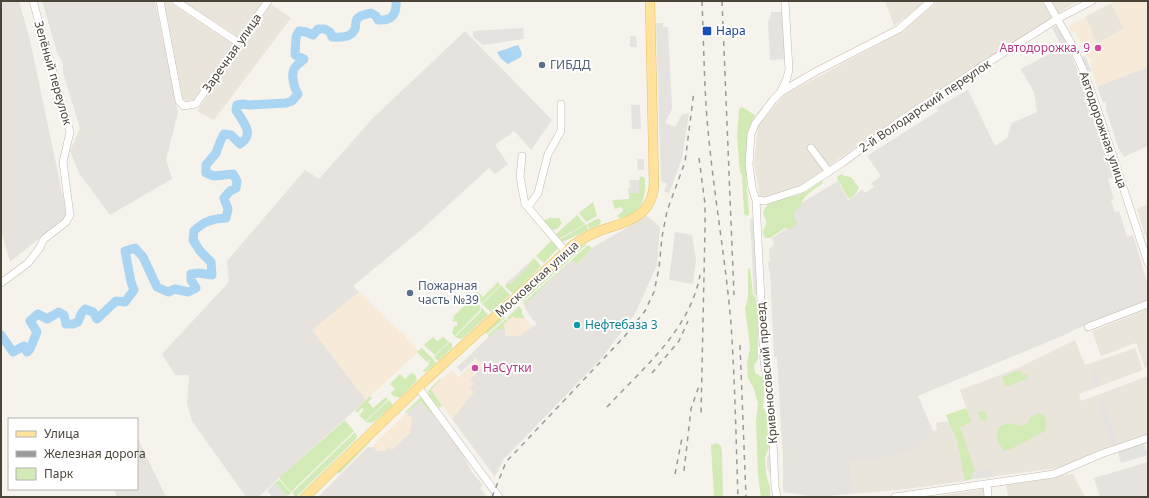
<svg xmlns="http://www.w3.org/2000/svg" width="1149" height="498" font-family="'Noto Sans',sans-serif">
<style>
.residential{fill:#eae5da}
.commercial{fill:#f7ead8}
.industrial{fill:#e6e2dd}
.green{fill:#d2eab5}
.parking{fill:#e5e3e0}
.water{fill:#a9d4f2}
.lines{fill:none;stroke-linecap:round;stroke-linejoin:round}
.river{stroke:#a9d4f2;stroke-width:9}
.minor-casing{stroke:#c2bbae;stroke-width:8}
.major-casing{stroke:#e6c16a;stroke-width:10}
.minor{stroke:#fff;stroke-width:7}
.major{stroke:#ffe39c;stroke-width:9}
.rail{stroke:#9a9a9a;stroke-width:1.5;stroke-dasharray:5 5;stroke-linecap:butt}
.transit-dot{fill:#1a4fb4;stroke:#fff;stroke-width:1.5}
.hotel-dot{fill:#d1479c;stroke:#fff;stroke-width:1.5}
.service-dot{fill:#5c6f8a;stroke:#fff;stroke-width:1.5}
.culture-dot{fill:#0f9aa8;stroke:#fff;stroke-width:1.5}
.labels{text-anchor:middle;stroke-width:4;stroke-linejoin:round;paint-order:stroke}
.transit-label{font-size:12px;fill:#164399;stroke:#fff;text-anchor:start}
.hotel-label{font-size:12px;fill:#b23c85;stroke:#fff;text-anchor:end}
.street-label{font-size:12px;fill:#4b4439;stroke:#fff}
.service-label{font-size:12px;fill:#4e5e75;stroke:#fff;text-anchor:start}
.culture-label{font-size:12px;fill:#0d838f;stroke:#fff;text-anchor:start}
</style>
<rect width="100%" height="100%" fill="#f6f3ec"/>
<path class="residential" d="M164 1H168L233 44 194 100 186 101 183 99Z
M183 1H258L262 3 238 37Z
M885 1H926L894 26Z
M938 1H1042L1052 18 891 122 801 186 760 199 754 163 758 126 784 95 900 33Z
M1051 1H1079L1058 13Z
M1111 3 1124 28 1097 44 1085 17Z
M271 4 291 18 214 120 197 111Z
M1148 204V244L1137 209Z
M1148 309V367L1145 368 1136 343 1101 356 1092 331Z
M1075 340 1085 365 1135 348 1143 370 1079 394 1081 401 1148 376V434L1097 451 1068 465 1059 468 972 479V473L960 426 971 422 960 390 1016 369Z
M949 421 957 441 965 481 907 489 851 494 854 492 850 474V463L908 454 922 444 933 431 937 430 936 423Z
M1069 474V475L1073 474 1085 497H1008L1006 485 1052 478 1054 476Z
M984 489 985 497H932Z"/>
<path class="commercial" d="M1115 1H1146L1148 6V67L1097 87 1090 61 1092 59 1091 58 1088 59 1075 31 1072 33 1068 26 1085 17 1097 44 1124 28 1111 3Z
M359 292 400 332 402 331 407 337 406 339 419 351 366 400 312 330Z
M513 316 515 318H525L533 327 519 337 505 336 503 325Z
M477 359 484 366 475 383V392L452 419 431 392V389L452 370 459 377Z
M407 413 412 419 411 432 392 451H377L373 447 378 440Z"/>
<path class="industrial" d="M1 1H19L30 40 67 216 10 262 1 231Z
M42 1H155L178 112 166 160 172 179 110 215 79 173 70 151 80 128 63 73V64L57 52Z
M465 31 552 120 531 150 514 131 495 145 508 164 495 174 489 168 421 230 353 286 359 292 312 330 366 400 258 497H246L192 421 187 404 189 375H175L162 354 229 282 227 261 305 170 319 179 373 118Z
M1067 45 1095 113 1112 167H1111L1114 177 1108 179 1114 199 1111 200 1115 212 1119 211 1127 237 1133 235 1148 285V301L1085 325 1062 336 918 396 933 431 922 444 908 454 850 463V474L854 492 851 494 815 497 783 492V456L781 430 780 429 781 428 777 357H774L770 271 769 270 768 261H770L769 254V249L774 244 772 238 791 226 783 214 838 181 848 200 858 194 857 193 862 189 865 193 874 187 871 183 881 176 867 156 938 111 936 108 968 90 995 146 1007 138 1012 123 1037 112 1034 92 1021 70 1022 68Z
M1148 67V146L1124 157 1118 147 1106 109V102H1103L1097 87Z
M647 216 660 227 657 265 635 314 600 360 503 460 495 477 452 419 474 392 470 389 474 383 470 379 484 366 471 354 496 330 505 329V336H519L537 324 529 315 524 305 572 260 577 264 592 248Z
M675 232 692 235 696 259 693 284 669 280Z
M420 400 426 408H428L460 450 473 474 483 485 480 488 486 495 485 497H318L368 447H373L377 451H386L389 448 392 450 411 432 409 430 411 428 412 419 407 413Z
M137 437 166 497H117L114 489H137Z
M1148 462V497H1100L1094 478Z"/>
<path class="green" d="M742 107 755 115C741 137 747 187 749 212L748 216 744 214 742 174 740 172 737 136 739 109Z
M841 174 845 176 851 177 859 188 854 196 850 198H848L838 180 837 177Z
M641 176 645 178C646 197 642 215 620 218L617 216 623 211 622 207 615 209 612 201 614 200 629 199V193H639V180Z
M822 181 823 183C814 190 802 195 800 208L796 209 793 215 797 223 791 229 785 228 770 238H765C761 230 764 231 766 224 768 219 761 216 764 210 769 199 791 198 801 194 808 192 815 185 822 181Z
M593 202 597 216 586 222 579 213Z
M577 215 585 224 559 239 555 235Z
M550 218H559L562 223 557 229 551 230 547 227 544 220Z
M597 219H600L601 222 599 225 589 229 587 224Z
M586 224 588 230 563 242 559 240Z
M551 241 558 248 544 263 536 256Z
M588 243 522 302 520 299 577 248Z
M588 245 592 248 577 264 572 260 524 305 523 303Z
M534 258 541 266 513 294 505 286 508 282 510 284Z
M750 268 753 294 756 299 758 310V359L754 366 755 373 764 378V391L763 408 769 416V447L765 458 766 473 770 488V497H761L758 475 756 421 758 404 754 389 748 378 747 363 750 348 748 330 745 309 748 298V269Z
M498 282 500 285 482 303 475 296 478 292 483 297Z
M501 285 510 295 491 312 482 304Z
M472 298 480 306V310L455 336 452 333 454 326H457V322L452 321 454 318 453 317Z
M519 306 522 310V314L525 318H515L513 316 509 320 507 318Z
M481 307 488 315 463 338 461 339 455 337 481 311Z
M502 315 505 318 487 334 484 332Z
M506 319 508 321 503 325 505 329 496 330 489 337 488 335Z
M433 337 437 341 443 337 449 342 435 355 424 345Z
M450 342 452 344V348L438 361 434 357Z
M422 348 432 358 427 362 417 352Z
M432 358 436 363 427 371 424 372 423 371 429 365 428 363Z
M1020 370 1022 375 1026 374 1028 378 1006 387 1002 377Z
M411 373 415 374 393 396 391 393 395 389 390 384 400 374 405 379Z
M415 374 417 380 400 398 393 396Z
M440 379 441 380 431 390 442 406 439 408 429 396 428 391Z
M370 396 372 398 368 402 373 408 386 397 388 400 365 421 359 415 364 410 362 408 357 413 355 411Z
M421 397 433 412 432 414 420 401 405 414V412Z
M389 400 393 405 374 422 371 423 365 422Z
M966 408 972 422 960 427 975 472 972 473V479L965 481 957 441 946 415Z
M985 411 988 420 981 421 978 412Z
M1039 413C1047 415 1047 424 1045 431L1013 448 1004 451 997 441 998 428C1007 423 1011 422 1020 426L1028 423 1029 418Z
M345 420 354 431 291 492 280 479V477Z
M355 432 357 436 355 440 296 497 292 493Z
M370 441H371L339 474 338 472Z
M717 443 721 446 722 452 723 497H714L711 445Z
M279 480 291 493 287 496 275 483Z"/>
<path class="parking" d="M771 12H785L788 59 770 60 768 22 771 16Z
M656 23H663V27H668L672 109 665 123 675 127 682 114 689 113 682 158 669 194 664 191 667 184 661 181Z
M1057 25 1066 42 1061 45 1052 28Z
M523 28 524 39 483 45 473 37V31Z
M630 36H636L637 47H630Z
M1085 56 1092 71 1088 73 1081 58Z
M631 105H640L641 129H632Z
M644 159V170H638L637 159Z
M629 180H639V193H628V188H630Z
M750 219H755L758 295H754Z
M527 264 529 266 510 284 508 282Z
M471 354 475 359 461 372 457 367Z
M1095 369 1100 385 1096 387 1090 371Z
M1103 401 1118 444 1112 446 1098 403Z
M1144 444 1148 455 1121 463 1118 452Z
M772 449 773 478 767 469V458Z
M991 469 994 477 972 479V473Z
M275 483 287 496 286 497H273L267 491Z"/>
<path class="water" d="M518 45 522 53 521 57 508 64C503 61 499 57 497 52Z"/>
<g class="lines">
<path class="river" d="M1 335 13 352 24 346 27 352 30 349 37 332 30 321 38 314 47 319 59 312 64 315 66 324H73L78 322 81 314 85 309 93 312 97 319 116 301 125 302 134 290 131 282 125 251 135 248 143 257 157 287 168 292 175 289 188 292 196 288 191 280V274L199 273 212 275 211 262 200 251 193 240 194 231C204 221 212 219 226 218L228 209 224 198 230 191 236 188 237 181 233 174 214 176 206 173V165L216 153 220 142 224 134 231 135 240 144C256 134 242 121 236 110L237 105 243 104 249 105 286 103 292 101 298 94C294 88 291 76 294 69 296 65 301 62 304 59L295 55 296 37 299 31 306 32 313 35 318 29H325L330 32 332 37C341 38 351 38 355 29 356 26 355 22 357 19 360 15 367 14 371 13L376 16 378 20C392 21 397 14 396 1"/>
<g class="minor-casing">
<path id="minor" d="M160 1 179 101 184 106 196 104 268 1
M176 1 239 43
M1047 1 1071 43 1084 72 1097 108 1148 263
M781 91 786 81 789 70 785 1
M811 148 829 172
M522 156 520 177 525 204 566 252
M756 200 765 201 802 189 842 163 894 125 976 70 1057 19 1092 1
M528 207 538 193 548 154 561 131V104
M1 283 28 263 39 249 44 239 66 222 70 215 63 162 70 132 33 1
M1088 327 1148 304
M418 387 499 497
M987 484 988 497
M777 497 775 487 771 398 764 362 756 200 752 188 749 164 751 134 755 124 773 100 781 92 815 72 899 29 931 1
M895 497 1054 474 1101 454 1148 438"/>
</g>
<g class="major-casing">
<path id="major" d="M305 497 428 378 572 246C581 239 589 235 599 231 625 222 651 219 654 185L650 1"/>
</g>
<use href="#minor" class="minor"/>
<use href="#major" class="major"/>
<path class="rail" d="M702 1C704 47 704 94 709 140 715 202 726 263 731 324 735 382 736 439 738 497
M722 1 734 295
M699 158 705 204V229L701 415
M740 345 746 497
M652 373 679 341 688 321
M607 407C643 368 690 330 700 275
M684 471 691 409 700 383
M675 474 682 438
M492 497 506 462 624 337 645 311 654 292 659 268 662 237 667 211 685 162 694 91"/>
</g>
<rect class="transit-dot" x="702" y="26" width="10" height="10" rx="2"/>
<g class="hotel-dot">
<circle cx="1098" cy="48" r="4"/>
<circle cx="475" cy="368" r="4"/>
</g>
<g class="service-dot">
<circle cx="542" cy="65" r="4"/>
<circle cx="410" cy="293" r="4"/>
</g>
<circle class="culture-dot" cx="577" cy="325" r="4"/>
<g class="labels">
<g class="transit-label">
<text x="716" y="35">Нара</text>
</g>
<g class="hotel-label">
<text x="1090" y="52">Автодорожка, 9</text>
<text x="483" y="372" text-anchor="start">НаСутки</text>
</g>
<g class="street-label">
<text transform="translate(232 53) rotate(-55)" y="4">Заречная улица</text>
<text transform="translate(53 73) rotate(74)" y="4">Зелёный переулок</text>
<text transform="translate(925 106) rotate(-34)" y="4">2-й Володарский переулок</text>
<text transform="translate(1103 130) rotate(71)" y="4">Автодорожная улица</text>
<text transform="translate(537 279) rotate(-42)" y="4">Московская улица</text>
<text transform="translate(767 373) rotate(-95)" y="4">Кривоносовский проезд</text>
</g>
<g class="service-label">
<text x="550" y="69">ГИБДД</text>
<text x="418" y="290">Пожарная<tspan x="418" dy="14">часть №39</tspan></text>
</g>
<g class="culture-label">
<text x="585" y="329">Нефтебаза 3</text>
</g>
</g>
<rect width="1149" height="498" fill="none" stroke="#4b4439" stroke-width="4"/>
<rect x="8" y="418" width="130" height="72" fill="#ffffff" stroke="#b7b4b0"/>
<rect x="16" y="431" width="20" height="6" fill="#ffe39c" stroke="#b7b4b0"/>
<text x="44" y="438" font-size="12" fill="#4b4439">Улица</text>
<rect x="16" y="451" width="20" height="6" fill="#9a9a9a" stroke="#b7b4b0"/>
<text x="44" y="458" font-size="12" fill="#4b4439">Железная дорога</text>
<rect x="16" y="468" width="20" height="12" fill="#d2eab5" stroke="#b7b4b0"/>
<text x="44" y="478" font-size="12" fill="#4b4439">Парк</text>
</svg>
